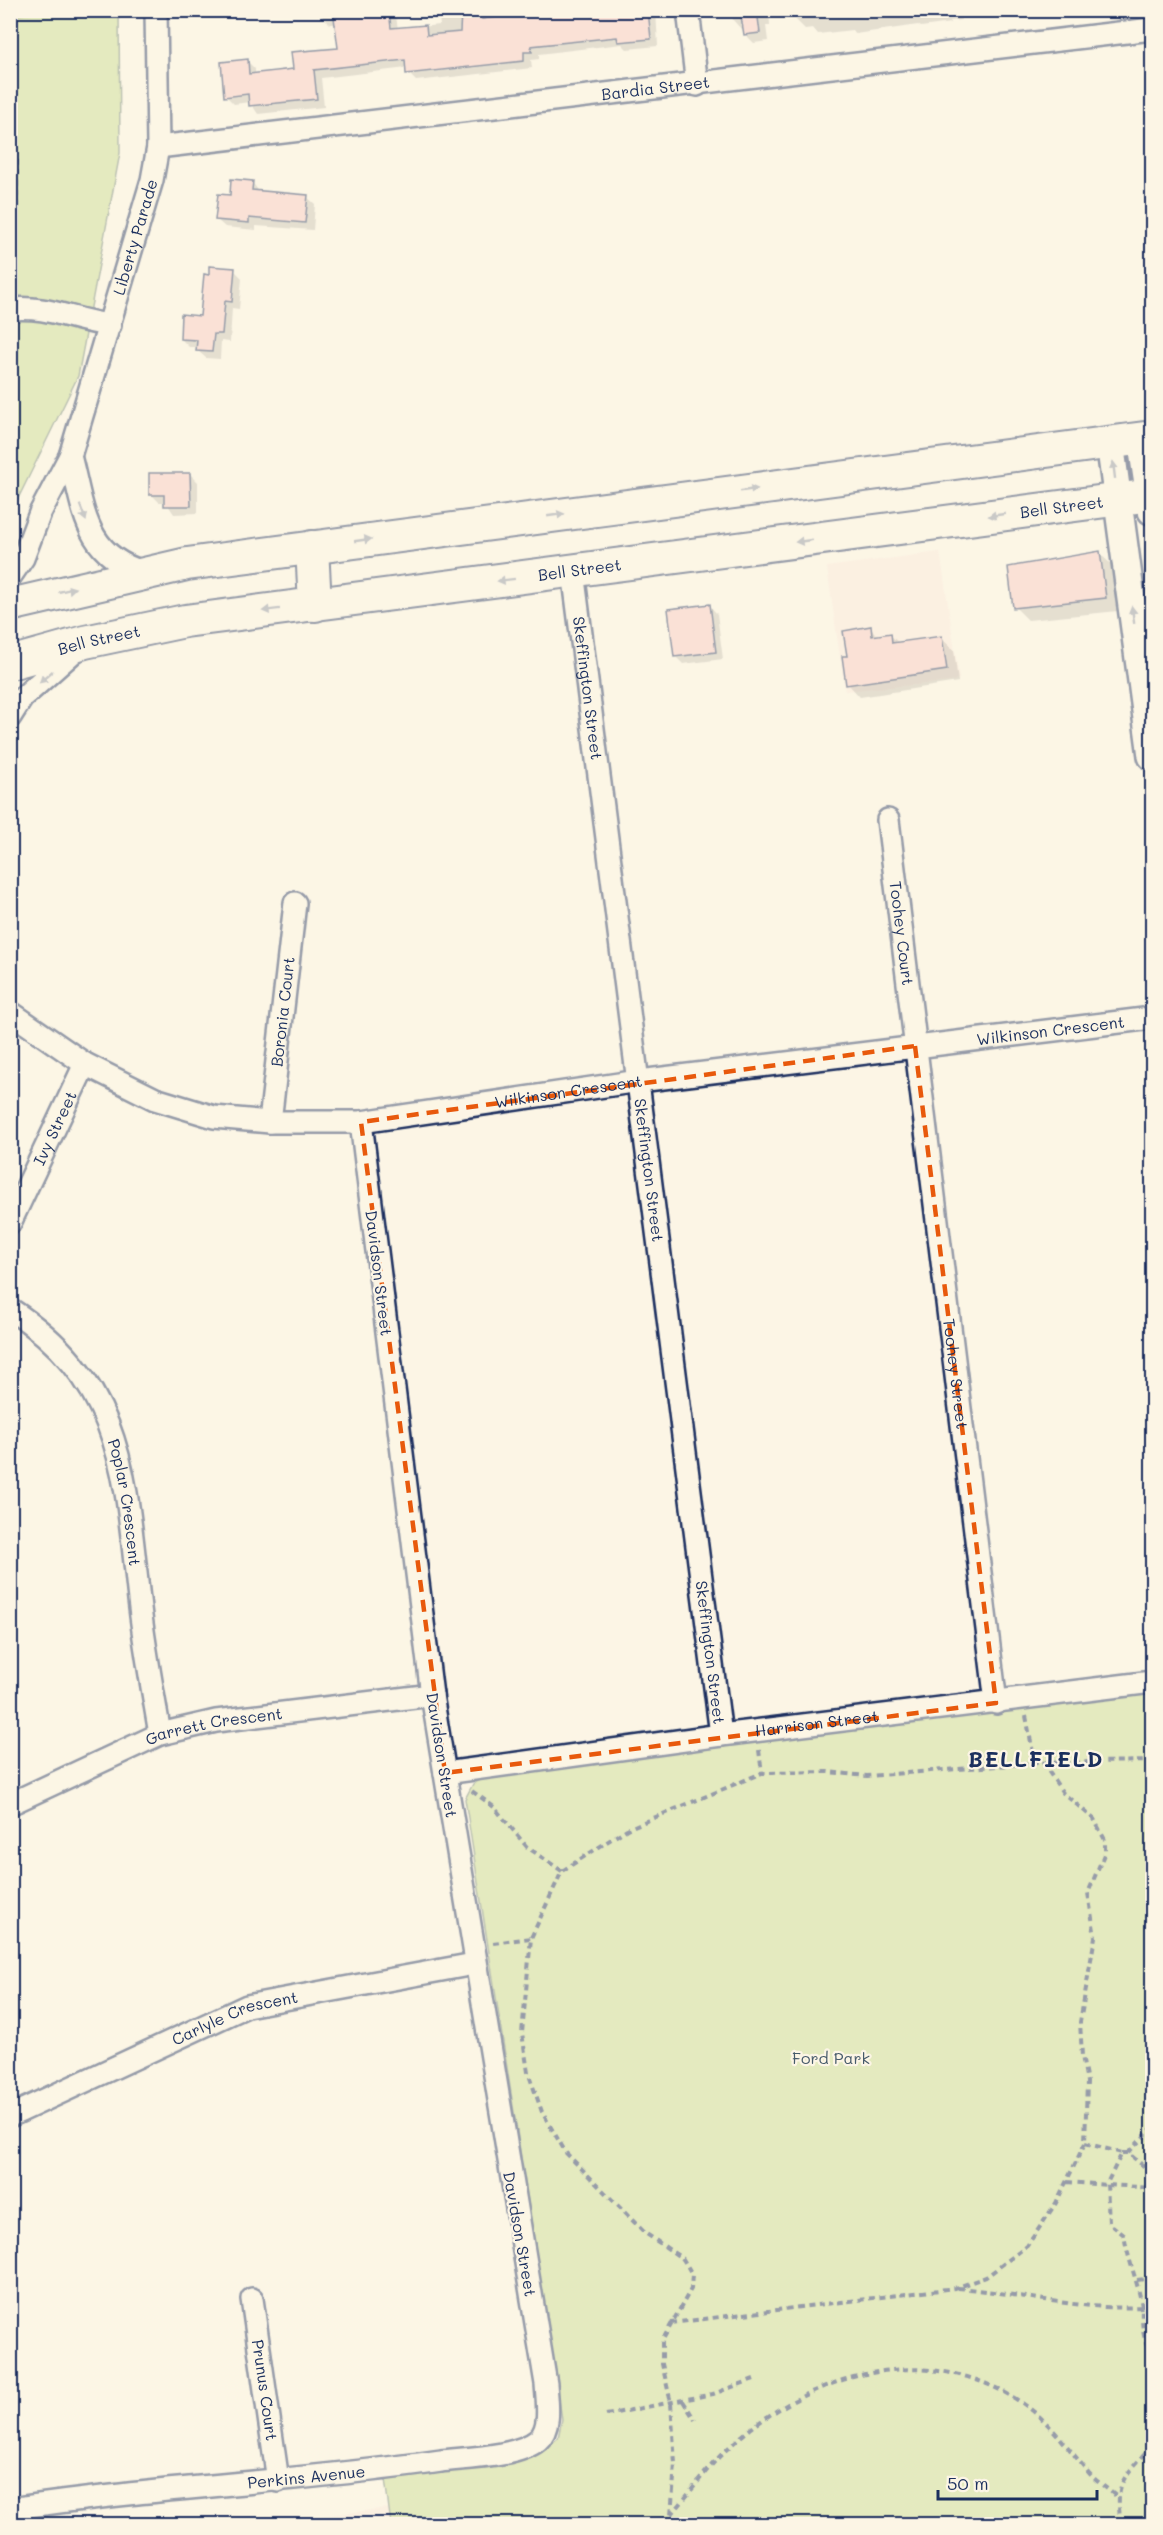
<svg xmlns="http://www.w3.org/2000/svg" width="1163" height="2535" font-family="Mali,sans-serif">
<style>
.built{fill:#fbe8db}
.green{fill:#c8db90;stroke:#728577;stroke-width:1.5}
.shadow{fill:#0003}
.building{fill:#f8c8c3;stroke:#1b2f5e;stroke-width:1.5}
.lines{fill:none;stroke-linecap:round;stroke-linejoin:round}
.minor-casing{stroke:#1b2f5e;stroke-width:26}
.major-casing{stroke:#1b2f5e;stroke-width:32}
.highway-casing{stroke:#1b2f5e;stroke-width:36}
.path{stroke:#1b2f5e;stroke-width:4;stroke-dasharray:6 4.5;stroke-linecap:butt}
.minor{stroke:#fcf5e5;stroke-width:21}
.major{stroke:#fcf5e5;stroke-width:27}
.highway{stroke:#fcf5e5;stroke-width:32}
.oneway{fill:#8c92a2}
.marked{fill:none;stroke:#e8590c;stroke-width:4.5;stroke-dasharray:12 8;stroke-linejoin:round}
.labels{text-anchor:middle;stroke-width:4.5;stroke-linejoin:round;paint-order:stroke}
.street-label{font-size:16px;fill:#1b2f5e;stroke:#fcf5e5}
.park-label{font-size:16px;fill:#465a6a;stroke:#fcf5e5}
.district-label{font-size:22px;font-weight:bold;letter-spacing:1.5px;fill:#1b2f5e;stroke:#fcf5e5}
</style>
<rect width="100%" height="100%" fill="#fcf5e5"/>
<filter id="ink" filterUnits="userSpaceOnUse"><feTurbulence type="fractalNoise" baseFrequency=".0167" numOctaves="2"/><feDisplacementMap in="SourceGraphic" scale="12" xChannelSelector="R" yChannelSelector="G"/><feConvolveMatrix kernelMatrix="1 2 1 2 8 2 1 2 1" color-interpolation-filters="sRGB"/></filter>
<g filter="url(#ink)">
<path class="built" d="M940 552 959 679 950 682 845 691 827 567Z
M389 2508 391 2524H256Z"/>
<path class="green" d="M11 11H119L120 153 78 376 11 513Z
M1152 1689V2524H391L385 2479 533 2457 558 2438 562 2419 465 1799 473 1784 486 1775Z"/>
<path class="shadow" d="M10 10H62L10 17Z
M321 10H395L398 29 440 25 438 10H487L489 20 531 16 530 10H656L658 46 627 49 622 44 539 54V59L531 60 532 68 416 81 408 73 407 68 321 78 324 107 258 114 250 102 234 104 226 96 247 61 255 69V74L295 70 340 49 336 24H330L322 16Z
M731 10H769L770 25 766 26 768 41 754 43 745 34 744 28 741 29 733 20Z
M795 10H983V13L960 16 961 20 950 21 951 23 921 27 918 25 855 34 852 30 818 34 813 28 805 29 796 20Z
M252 182 260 193 307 197 315 204 313 230 256 226V230L225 227 217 220 231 196Z
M234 270 242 278 239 309 232 308 230 342 221 341 220 359 206 358 198 351V347H189L181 339 201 317Z
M190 474 198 482V513L174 514 166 502H159L151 494Z
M1099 553 1113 566 1118 611 1028 620 1015 607Z
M710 606 717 614 723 659 683 664 675 656Z
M870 628 878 636 890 635 900 644 941 638 954 650 958 682 860 697 848 684V657Z"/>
<path class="building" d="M333 10H389L391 28 426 25 427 35 460 32 461 10H481L482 19 556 10H648L651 39 618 42 617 37 531 46 532 52H524V61L406 74 405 60 314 70 317 99 249 106 248 94 224 97 221 62 248 59 249 74 293 69 291 52 338 48Z
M740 10H757L760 33 744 35Z
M231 179 253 181 252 190 308 195 305 223 249 218V223L215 220 218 194 230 195Z
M209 266 235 268 232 302 225 301 222 334H214L212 352 196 351 197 340 180 339 181 314 200 316 204 274 209 275Z
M149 473H190L191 506H164V495H149Z
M1100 551 1106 598 1013 608 1008 567Z
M710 604 716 652 674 657 668 609Z
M871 626 872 636 891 633 892 643 942 636 947 670 846 685 842 656H847L843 631Z"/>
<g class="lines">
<g class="minor-casing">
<g id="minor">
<path d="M688 10 697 85"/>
<path id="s1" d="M158 147 1152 29"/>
<path d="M10 309C49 305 73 321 110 325"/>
<path d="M70 456C84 507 83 554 143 572"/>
<path id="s2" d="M573 571 721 1735"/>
<path id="s3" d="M10 577 23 558 40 513 70 456 152 180 158 147 156 10"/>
<path d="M10 717 22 698 78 648"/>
<path id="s4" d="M888 820 996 1703"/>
<path id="s5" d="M10 1012 85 1064 155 1099 214 1117 270 1122H361L639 1081 1152 1018"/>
<path id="s6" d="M270 1122 295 903"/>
<path id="s7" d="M10 1223 85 1064"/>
<path id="s8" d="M10 1309C128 1386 125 1483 140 1608 145 1650 153 1692 160 1734"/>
<path id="s9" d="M445 1773 721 1735 1152 1682"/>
<path id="s10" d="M10 1804 160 1734 216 1721 432 1695"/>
<path id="s11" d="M10 2116 247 2006 474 1964"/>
<path id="s12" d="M252 2299 278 2481"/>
<path id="s13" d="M10 2509C153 2487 298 2482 441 2461 466 2458 518 2457 538 2440 552 2428 547 2401 546 2384L432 1695 361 1122"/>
</g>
</g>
<g class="major-casing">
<path id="major" d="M1141 438 1152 511
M1110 442 1152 756"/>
</g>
<g class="highway-casing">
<g id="highway">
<path d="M312 547 315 605"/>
<path d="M10 605 187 564 1152 437"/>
<path id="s14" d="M10 663 85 642 185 621 1152 495"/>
</g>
</g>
<path class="path" d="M10 140 17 159 16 288
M1026 1716 1035 1763
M759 1750 762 1773
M472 1791 494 1807 527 1847 562 1871
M493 1943 531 1938
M1085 2143 1122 2153 1107 2183 1109 2223 1124 2235C1128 2260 1138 2282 1142 2307L1152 2302
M1122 2153H1128L1152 2173
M1128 2153 1152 2128
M1067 2182 1152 2188
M1137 2280 1152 2278
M958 2288C1019 2293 1083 2311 1142 2307 1141 2325 1144 2343 1152 2358
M671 2323 955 2288 986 2277 1027 2246 1056 2203 1085 2143 1087 2082 1082 2056 1080 2022 1095 1937 1088 1893 1105 1852V1840L1094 1819 1063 1793 1043 1763
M683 2401 695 2420
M606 2415 713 2394 754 2379
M671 2515C688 2496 703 2473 721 2455 799 2377 921 2337 1019 2401 1049 2420 1067 2447 1089 2473 1097 2482 1108 2489 1117 2497
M667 2524 671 2516 675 2464 671 2403 662 2364V2341L691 2289 692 2274 683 2259 645 2233 566 2153 542 2112 528 2072 522 2033 531 1938 562 1871 627 1829 762 1773 828 1772 867 1776 1035 1763 1152 1761
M1121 2524C1114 2480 1124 2478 1152 2446"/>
<use href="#minor" class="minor"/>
<use href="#major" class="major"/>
<use href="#highway" class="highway"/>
</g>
<defs><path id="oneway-solid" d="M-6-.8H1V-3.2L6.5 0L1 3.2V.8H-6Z" transform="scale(1.5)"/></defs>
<g class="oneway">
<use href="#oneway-solid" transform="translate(1114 470) rotate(-97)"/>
<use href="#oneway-solid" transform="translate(749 490) rotate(-8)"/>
<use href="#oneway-solid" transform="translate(83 513) rotate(69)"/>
<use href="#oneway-solid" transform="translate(556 515) rotate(-8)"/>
<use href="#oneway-solid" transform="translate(997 515) rotate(172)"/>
<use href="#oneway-solid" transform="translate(363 540) rotate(-8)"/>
<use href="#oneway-solid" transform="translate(804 541) rotate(172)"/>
<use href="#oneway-solid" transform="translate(506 580) rotate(173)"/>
<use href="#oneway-solid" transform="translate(67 590) rotate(-13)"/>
<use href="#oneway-solid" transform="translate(271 610) rotate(173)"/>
<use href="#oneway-solid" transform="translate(1133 615) rotate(-98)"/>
<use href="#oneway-solid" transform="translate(46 677) rotate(138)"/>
</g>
</g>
<path d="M0 0H1163V2535H0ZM915 1046 996 1703 445 1773 361 1122Z" fill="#fcf5e5" fill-opacity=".55" fill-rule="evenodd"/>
<path class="marked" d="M915 1046 996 1703 445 1773 361 1122Z"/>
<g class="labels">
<g class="street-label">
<text dy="6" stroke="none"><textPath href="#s1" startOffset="501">Bardia Street</textPath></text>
<text dy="6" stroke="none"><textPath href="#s3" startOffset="364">Liberty Parade</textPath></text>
<text dy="6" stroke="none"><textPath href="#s14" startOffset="1064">Bell Street</textPath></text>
<text dy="6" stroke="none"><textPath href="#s14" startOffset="578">Bell Street</textPath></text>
<text dy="6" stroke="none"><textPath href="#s14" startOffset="92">Bell Street</textPath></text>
<text dy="6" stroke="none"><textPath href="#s2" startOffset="118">Skeffington Street</textPath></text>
<text dy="6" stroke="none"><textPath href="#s4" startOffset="114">Toohey Court</textPath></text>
<text dy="6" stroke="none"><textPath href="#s6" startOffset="111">Boronia Court</textPath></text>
<text dy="6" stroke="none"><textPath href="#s5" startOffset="1074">Wilkinson Crescent</textPath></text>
<text dy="6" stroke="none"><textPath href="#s5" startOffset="588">Wilkinson Crescent</textPath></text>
<text dy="6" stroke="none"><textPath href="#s7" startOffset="105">Ivy Street</textPath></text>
<text dy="6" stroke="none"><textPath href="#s2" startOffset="604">Skeffington Street</textPath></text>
<text transform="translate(379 1273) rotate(83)" y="6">Davidson Street</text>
<text dy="6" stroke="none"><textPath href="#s4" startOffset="558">Toohey Street</textPath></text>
<text dy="6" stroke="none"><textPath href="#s8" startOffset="234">Poplar Crescent</textPath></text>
<text dy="6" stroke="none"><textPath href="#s2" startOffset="1090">Skeffington Street</textPath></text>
<text dy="6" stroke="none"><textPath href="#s9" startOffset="375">Harrison Street</textPath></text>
<text dy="6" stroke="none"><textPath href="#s10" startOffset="220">Garrett Crescent</textPath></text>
<text transform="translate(442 1755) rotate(81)" y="6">Davidson Street</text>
<text dy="6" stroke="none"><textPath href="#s11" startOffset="246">Carlyle Crescent</textPath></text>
<text transform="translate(520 2234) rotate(80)" y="6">Davidson Street</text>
<text dy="6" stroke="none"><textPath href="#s12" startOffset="92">Prunus Court</textPath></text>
<text dy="6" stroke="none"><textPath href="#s13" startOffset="298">Perkins Avenue</textPath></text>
</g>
<g class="park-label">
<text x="831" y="2064">Ford Park</text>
</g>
<g class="district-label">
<text x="1036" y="1767">BELLFIELD</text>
</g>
</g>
<rect width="1163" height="2535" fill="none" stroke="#fcf5e5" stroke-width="36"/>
<rect x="18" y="18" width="1127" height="2499" fill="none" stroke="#1b2f5e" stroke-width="2" filter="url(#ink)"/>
<path d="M938 2490v9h159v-9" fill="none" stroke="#1b2f5e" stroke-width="3"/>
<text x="947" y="2490" font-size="18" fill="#1b2f5e" stroke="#fcf5e5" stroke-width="4.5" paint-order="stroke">50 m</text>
</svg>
